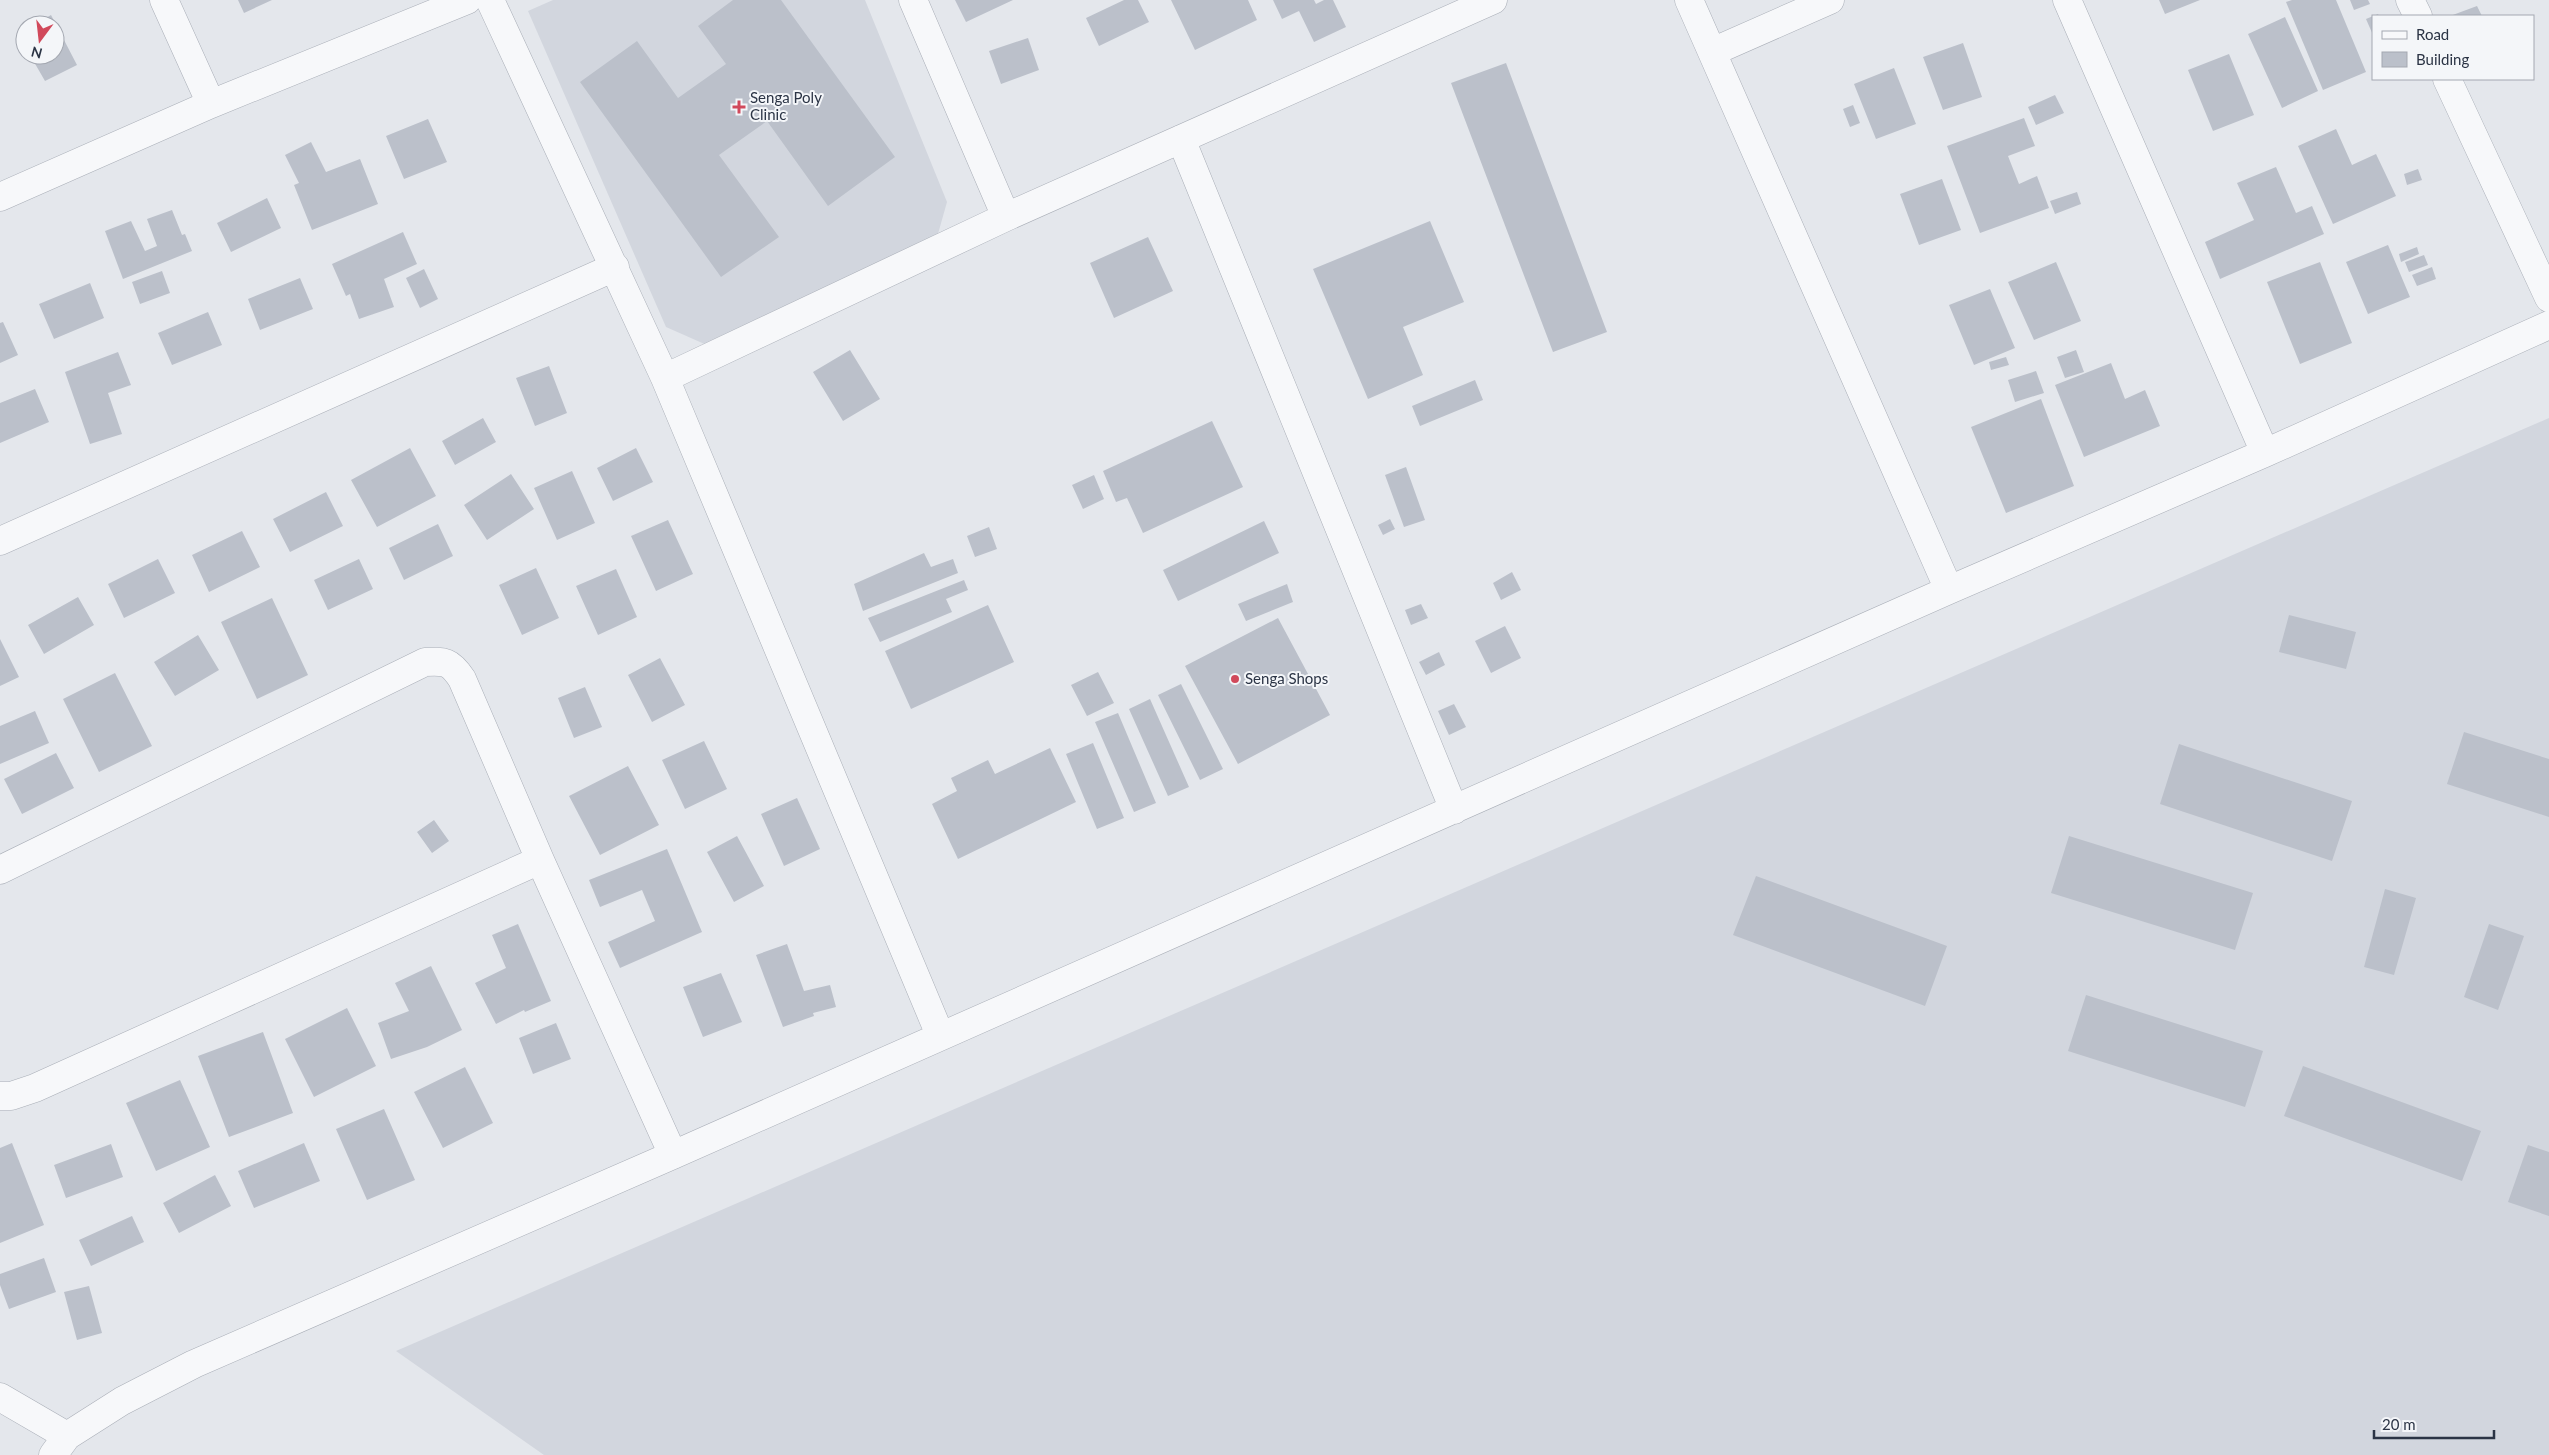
<svg xmlns="http://www.w3.org/2000/svg" width="2549" height="1455" font-family="Lato,sans-serif">
<style>
.built{fill:#d2d6de}
.building{fill:#bbc0ca}
.lines{fill:none;stroke-linecap:round;stroke-linejoin:round}
.minor-casing{stroke:#a9aeb7;stroke-width:29}
.minor{stroke:#f7f8fa;stroke-width:28}
.poi-dot{fill:#d1495b;stroke:#f4f6f9;stroke-width:2}
.labels{text-anchor:middle;stroke-width:4;stroke-linejoin:round;paint-order:stroke}
.poi-label{font-size:15px;fill:#2b3445;stroke:#f4f6f9;text-anchor:start}
</style>
<rect width="100%" height="100%" fill="#e4e7ec"/>
<path class="built" d="M553 0H865L947 202 934 248 709 346 666 327 528 11Z
M2549 418V1455H544L396 1351Z"/>
<path class="building" d="M238 0H272L244 13Z
M733 0H781L895 157 828 206 767 121 719 155 779 237 721 277 580 82 637 41 678 98 726 64 698 26Z
M955 0H1013L966 22Z
M1124 0H1138L1149 22 1099 46 1086 18Z
M1171 0H1248L1257 20 1195 50Z
M1273 0H1314L1316 4 1324 0H1333L1346 27 1314 42 1299 11 1282 19Z
M2159 0H2200L2165 14Z
M2292 0H2336L2366 72 2323 90 2286 2Z
M2350 0H2368L2370 4 2354 10Z
M2477 6 2482 16H2450Z
M2378 14 2379 16H2373V35L2366 19Z
M51 15 77 65 45 81 30 55H55V25H33Z
M2285 17 2318 91 2282 108 2248 34Z
M1028 38 1039 70 1001 84 989 51Z
M1963 43 1982 97 1943 110 1923 57Z
M2229 54 2254 115 2213 131 2188 70Z
M1506 63 1607 332 1553 352 1451 83Z
M1894 68 1916 124 1876 139 1854 84Z
M2055 95 2064 113 2036 125 2028 107Z
M1853 105 1860 123 1850 127 1843 109Z
M2024 118 2035 146 2008 156 2019 184 2037 176 2049 208 1980 233 1947 146Z
M428 119 447 162 404 179 386 136Z
M2336 129 2352 165 2376 154 2396 196 2333 224 2298 146Z
M311 142 326 172 360 159 378 204 312 230 294 185 299 183 285 155Z
M2276 167 2296 213 2312 206 2324 234 2220 279 2205 242 2254 220 2237 183Z
M2418 169 2422 180 2407 185 2404 174Z
M1942 179 1961 230 1919 245 1900 194Z
M2077 192 2081 204 2055 214 2050 201Z
M267 198 281 228 231 252 217 223Z
M172 210 182 235 185 234 192 251 123 279 105 231 131 221 145 251 157 246 147 219Z
M1430 221 1464 302 1403 327 1423 375 1368 399 1313 269Z
M403 232 417 264 384 279 394 307 359 319 350 294 346 296 332 264Z
M1148 237 1173 291 1114 318 1090 263Z
M2388 245 2410 297 2368 314 2346 262Z
M2417 247 2419 254 2401 262 2399 254Z
M2424 255 2428 265 2409 272 2405 262Z
M2056 262 2081 321 2034 340 2008 282Z
M2320 262 2352 343 2300 364 2267 282Z
M2432 267 2436 279 2417 286 2412 275Z
M424 269 438 299 420 308 406 278Z
M162 271 170 293 140 304 132 282Z
M300 278 313 309 260 330 248 299Z
M90 283 104 318 54 339 39 304Z
M1990 289 2015 348 1974 365 1949 305Z
M208 312 222 345 172 365 158 333Z
M3 322 18 355 0 363V323Z
M850 350 880 399 843 421 813 372Z
M2076 350 2084 372 2065 378 2057 357Z
M118 352 131 385 108 393 122 434 90 444 65 372Z
M2006 357 2009 365 1991 370 1989 362Z
M2111 363 2125 399 2145 390 2160 426 2084 457 2055 385Z
M549 366 567 413 535 426 516 378Z
M2036 371 2044 393 2015 402 2008 380Z
M1475 380 1483 400 1420 426 1412 406Z
M35 389 49 422 0 443V403Z
M2041 399 2074 486 2006 513 1971 427Z
M483 418 496 442 455 465 442 441Z
M1212 421 1243 487 1143 533 1127 498 1116 502 1103 471Z
M410 448 436 496 377 527 351 480Z
M636 448 653 482 613 501 597 468Z
M1406 467 1425 520 1404 527 1385 475Z
M572 471 595 523 557 540 534 488Z
M511 474 534 509 487 540 464 505Z
M1094 475 1104 499 1083 509 1072 485Z
M326 492 343 526 290 552 273 519Z
M1390 519 1395 529 1383 535 1378 525Z
M668 520 693 574 656 591 631 536Z
M1264 521 1279 553 1178 601 1163 570Z
M438 524 453 556 404 580 389 548Z
M989 527 997 549 975 557 967 536Z
M242 531 260 567 209 592 192 555Z
M924 553 931 567 953 559 958 573 863 611 854 584Z
M158 559 175 593 124 618 108 584Z
M359 559 373 589 328 610 314 580Z
M536 568 559 618 522 635 499 585Z
M616 569 637 617 598 635 576 586Z
M1512 572 1521 590 1501 600 1493 583Z
M964 580 968 590 946 599 952 612 880 642 868 618Z
M1287 584 1293 602 1246 621 1238 604Z
M78 597 94 625 44 654 28 625Z
M272 598 308 675 257 699 221 622Z
M1421 604 1428 618 1411 625 1405 610Z
M988 605 1014 662 911 709 885 651Z
M2289 615 2356 632 2346 669 2279 652Z
M1278 618 1330 715 1238 764 1185 666Z
M1505 626 1521 658 1491 673 1475 641Z
M198 635 219 670 175 696 154 662Z
M0 639 19 677 0 686Z
M1439 652 1445 665 1426 675 1419 662Z
M660 658 685 705 652 722 628 675Z
M1098 672 1114 703 1087 716 1071 685Z
M115 673 152 746 99 772 63 699Z
M1181 684 1223 769 1200 780 1158 695Z
M585 687 602 727 574 738 558 698Z
M1150 699 1189 787 1168 796 1129 709Z
M1454 704 1466 727 1449 735 1438 711Z
M35 711 49 743 0 764V726Z
M1118 713 1156 803 1134 812 1095 722Z
M2464 732 2549 759V817L2447 784Z
M704 741 727 789 685 809 662 760Z
M1093 743 1124 818 1097 829 1066 754Z
M2179 744 2352 801 2332 861 2160 804Z
M1050 748 1076 802 958 859 932 804 957 791 951 778 988 760 995 774Z
M56 753 74 788 22 814 4 779Z
M628 766 659 825 600 855 569 796Z
M797 798 820 849 784 866 761 814Z
M434 820 449 841 432 853 417 832Z
M737 836 764 886 734 902 707 852Z
M2069 836 2253 893 2235 950 2051 893Z
M667 849 702 932 620 968 608 942 655 921 642 890 600 907 589 880Z
M1756 876 1947 946 1925 1006 1733 935Z
M2385 889 2416 898 2394 975 2364 967Z
M518 924 551 1001 525 1012 524 1010 496 1024 475 983 506 968 492 935Z
M2489 924 2524 936 2498 1010 2464 997Z
M787 944 804 991 830 985 836 1007 813 1013 814 1016 783 1027 756 955Z
M431 966 462 1030 427 1047 391 1059 378 1023 409 1011 395 983Z
M721 973 742 1022 703 1037 683 987Z
M2086 995 2263 1051 2245 1107 2068 1051Z
M347 1008 376 1066 314 1097 285 1039Z
M556 1023 571 1059 533 1074 519 1038Z
M263 1032 293 1113 229 1137 198 1056Z
M2303 1066 2481 1131 2462 1181 2284 1116Z
M465 1067 493 1123 443 1148 414 1092Z
M180 1080 210 1147 156 1171 126 1103Z
M384 1109 415 1180 367 1200 336 1129Z
M12 1143 44 1225 0 1243V1148Z
M304 1143 320 1181 254 1208 238 1171Z
M111 1144 123 1177 66 1198 54 1165Z
M2528 1145 2549 1152V1216L2508 1202Z
M215 1175 231 1206 179 1233 163 1203Z
M132 1216 144 1242 91 1266 79 1240Z
M44 1258 56 1292 9 1309 0 1285V1274Z
M89 1286 102 1333 77 1340 64 1292Z"/>
<g class="lines">
<g class="minor-casing">
<path id="minor" d="M164 0 211 104
M490 0 665 378 940 1035
M913 0 1006 217
M1689 0 1949 590
M2067 0 2265 453
M2410 0 2418 16
M1712 52 1830 0
M2447 79 2549 298
M1181 139 1454 810
M0 197 211 104 467 0
M665 378 1006 217 1493 0
M0 541 615 267
M0 870 425 662C445 661 450 661 462 679L540 860 673 1155
M0 1096H11L35 1088 540 860
M0 1397 67 1436
M53 1455 67 1436 122 1401 194 1364 673 1155 1949 590 2265 453 2549 325"/>
</g>
<use href="#minor" class="minor"/>
</g>
<g class="poi-dot">
<path d="M736.5 99.5h5v5h5v5h-5v5h-5v-5h-5v-5h5z"/>
<circle cx="1235" cy="679" r="5"/>
</g>
<g class="labels">
<g class="poi-label">
<text x="750" y="103">Senga Poly<tspan x="750" dy="17">Clinic</tspan></text>
<text x="1245" y="684">Senga Shops</text>
</g>
</g>
<rect x="2372" y="15" width="162" height="65" fill="#f4f6f9" stroke="#a4a8b1"/>
<rect x="2382" y="31" width="25" height="8" fill="#f7f8fa" stroke="#a4a8b1"/>
<text x="2416" y="40" font-size="15" fill="#2b3445">Road</text>
<rect x="2382" y="52" width="25" height="15" fill="#bbc0ca" stroke="#a4a8b1"/>
<text x="2416" y="65" font-size="15" fill="#2b3445">Building</text>
<g transform="translate(40 40) rotate(195)"><circle r="24" fill="#f4f6f9" stroke="#a4a8b1"/>
<path d="M0-4L9 19L0 12L-9 19Z" fill="#d1495b"/>
<text y="-8" font-size="14" font-weight="bold" text-anchor="middle" fill="#2b3445">N</text>
</g>
<path d="M2374 1430v8h120v-8" fill="none" stroke="#2b3445" stroke-width="2.5"/>
<text x="2382" y="1430" font-size="15" fill="#2b3445" stroke="#f4f6f9" stroke-width="4" paint-order="stroke">20 m</text>
</svg>
